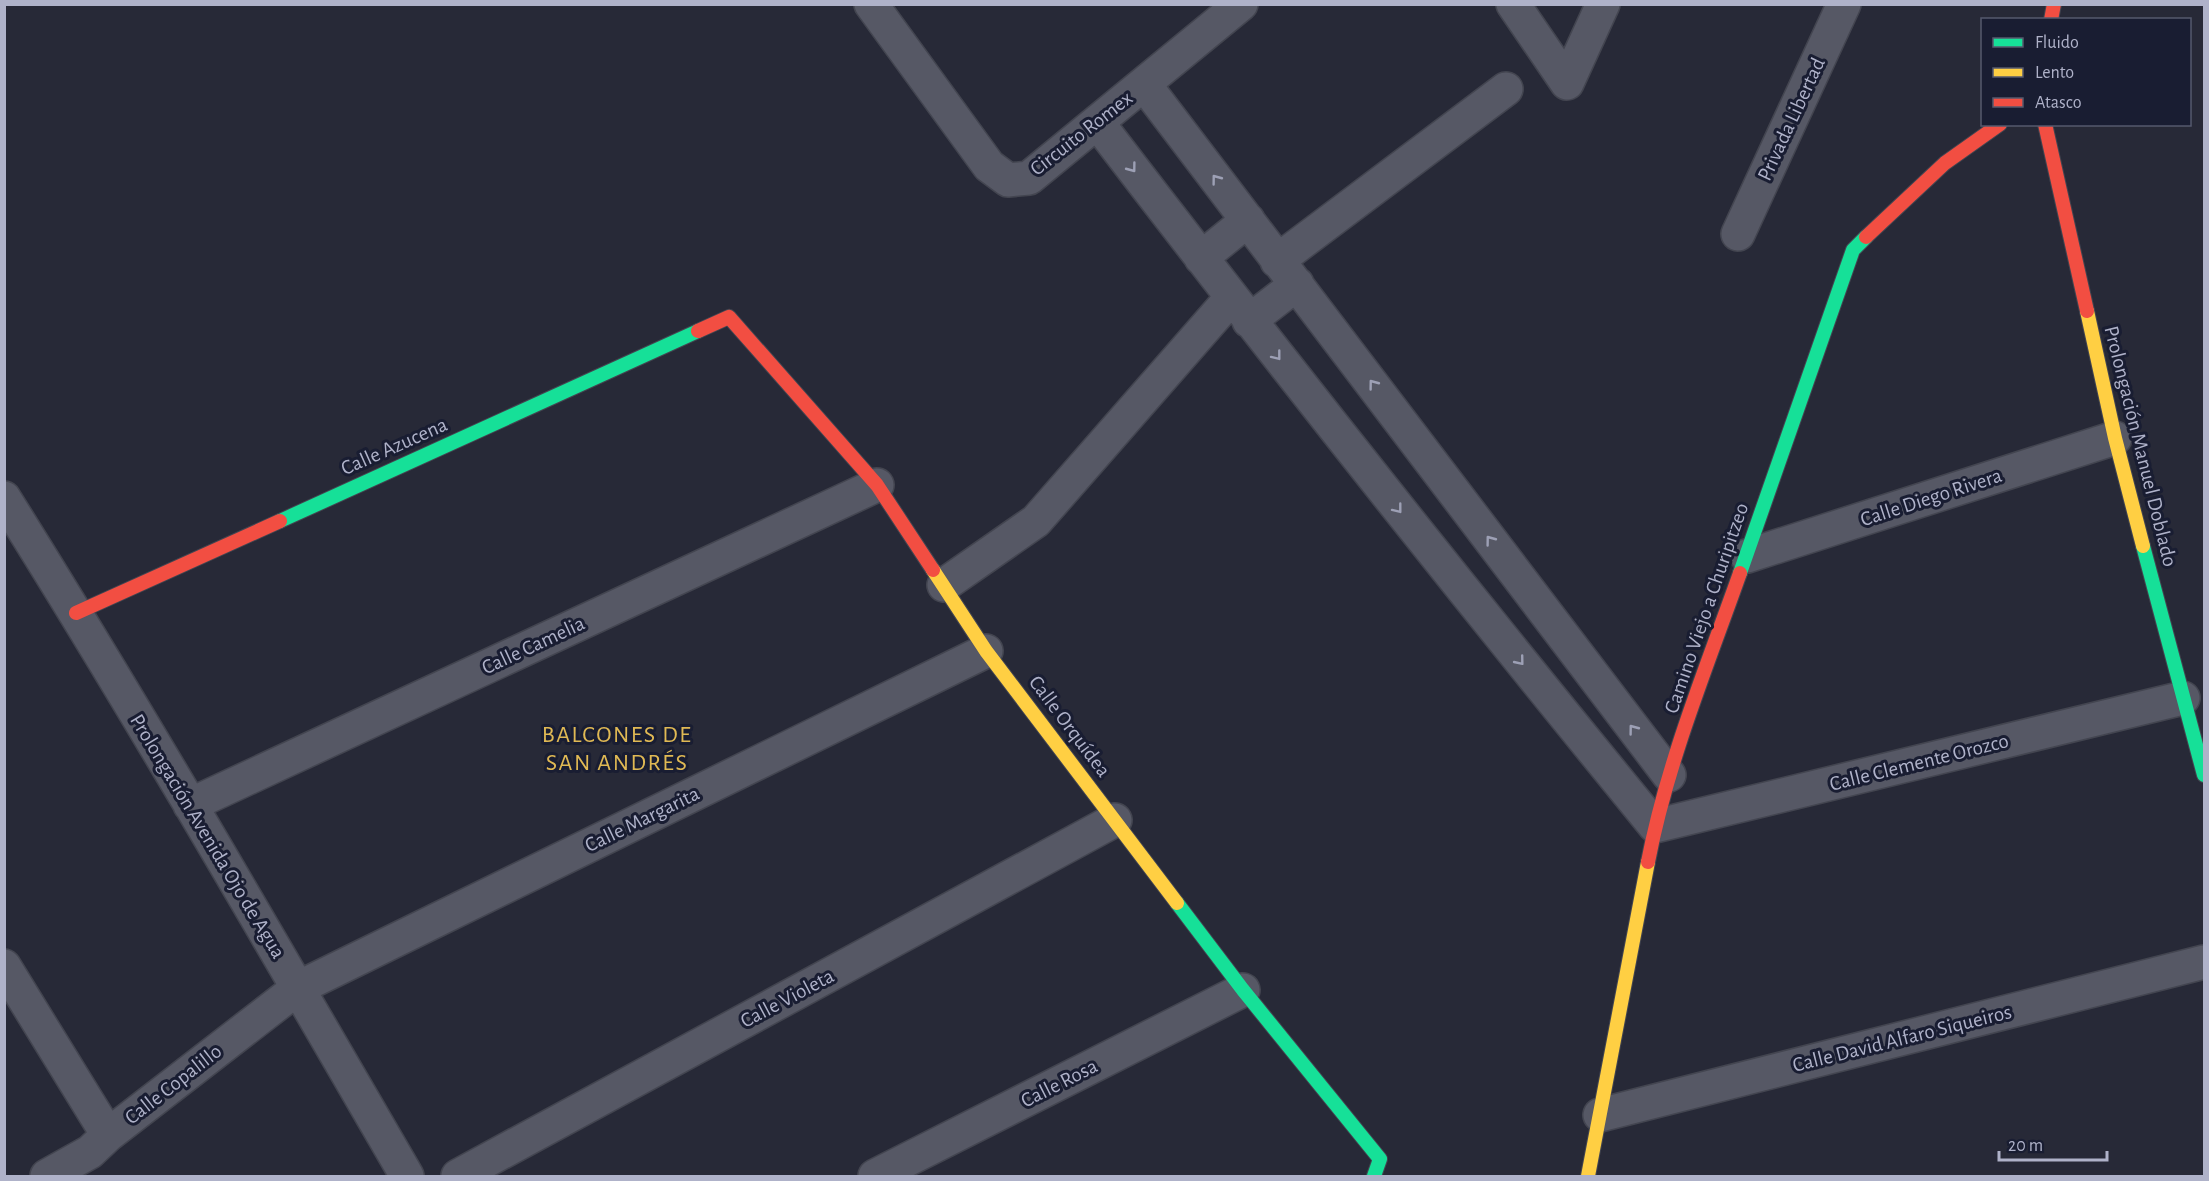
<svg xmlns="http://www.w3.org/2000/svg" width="2209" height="1181" font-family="'Alegreya Sans',sans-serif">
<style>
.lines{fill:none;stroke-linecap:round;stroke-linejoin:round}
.street-casing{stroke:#434550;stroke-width:36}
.fast-casing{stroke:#434550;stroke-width:16}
.slow-casing{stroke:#434550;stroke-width:16}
.jam-casing{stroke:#434550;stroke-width:16}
.street{stroke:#565865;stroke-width:33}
.fast{stroke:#16e098;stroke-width:14}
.slow{stroke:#ffcf43;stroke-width:14}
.jam{stroke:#f24e42;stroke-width:14}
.oneway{stroke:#9da0b5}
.labels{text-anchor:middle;stroke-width:6;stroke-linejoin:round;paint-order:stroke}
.street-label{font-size:21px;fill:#afb2c9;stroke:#191d32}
.quarter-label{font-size:24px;letter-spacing:1.5px;fill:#e0b954;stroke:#191d32}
</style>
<rect width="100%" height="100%" fill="#272937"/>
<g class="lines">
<g class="street-casing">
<path id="street" d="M871 4 989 166 1008 180 1029 178 1241 4
M1513 4 1567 83
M1567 83 1603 4
M1144 84 1669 775
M1097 122C1279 360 1465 594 1655 826L2183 698
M1738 234 1844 4
M1201 258 1248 220
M1277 261 1506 89
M1249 321 1297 284
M4 498C144 721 275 949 407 1176
M1747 556 2115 438
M944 585 1036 521 1232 297
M190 805 877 485
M4 966 108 1135
M1600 1115 2204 962
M47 1176 90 1152 108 1135 298 988 986 651
M458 1176 1115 820
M875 1176 1243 990"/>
</g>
<g class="fast-casing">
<path id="fast" d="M280 521 698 331
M2143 546 2204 775
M1740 573 1853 250 1866 237
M1177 903 1243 990 1380 1159 1374 1176"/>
</g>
<g class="slow-casing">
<path id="slow" d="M2087 311 2115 438 2143 546
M933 570 986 651 1177 903
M1588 1176 1648 862"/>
</g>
<g class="jam-casing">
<path id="jam" d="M2051 20 2054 4
M2045 124 2087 311
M1866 237 1945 163 2000 124
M698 331 729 317 877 485 933 570
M76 613 280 521
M1648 862C1667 763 1706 669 1740 573"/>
</g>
<use href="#street" class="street"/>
<use href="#fast" class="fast"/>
<use href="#slow" class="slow"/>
<use href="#jam" class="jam"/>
</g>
<defs><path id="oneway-chevron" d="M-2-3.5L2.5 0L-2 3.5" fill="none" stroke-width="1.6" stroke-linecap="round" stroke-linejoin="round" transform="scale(1.5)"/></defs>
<g class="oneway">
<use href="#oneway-chevron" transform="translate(1132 168) rotate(53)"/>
<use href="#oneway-chevron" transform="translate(1216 179) rotate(-127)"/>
<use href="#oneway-chevron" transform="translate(1277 356) rotate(52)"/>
<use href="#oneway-chevron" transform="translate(1373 384) rotate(-127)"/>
<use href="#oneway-chevron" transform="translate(1398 509) rotate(52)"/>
<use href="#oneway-chevron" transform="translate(1490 540) rotate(-127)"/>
<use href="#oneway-chevron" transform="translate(1520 661) rotate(51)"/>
<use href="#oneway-chevron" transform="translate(1633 729) rotate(-127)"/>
</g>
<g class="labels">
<g class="street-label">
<text transform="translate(1791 119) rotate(-65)" y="7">Privada Libertad</text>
<text transform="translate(1081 133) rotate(-38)" y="7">Circuito Romex</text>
<text transform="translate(394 446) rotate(-24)" y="7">Calle Azucena</text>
<text transform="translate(2141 446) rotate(76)" y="7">Prolongación Manuel Doblado</text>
<text transform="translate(1931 497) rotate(-18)" y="7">Calle Diego Rivera</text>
<text transform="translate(1706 608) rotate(-71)" y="7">Camino Viejo a Churipitzeo</text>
<text transform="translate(533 645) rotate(-25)" y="7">Calle Camelia</text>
<text transform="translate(1070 726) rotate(53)" y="7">Calle Orquídea</text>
<text transform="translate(1919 762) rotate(-14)" y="7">Calle Clemente Orozco</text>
<text transform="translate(642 819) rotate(-26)" y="7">Calle Margarita</text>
<text transform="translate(208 836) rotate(59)" y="7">Prolongación Avenida Ojo de Agua</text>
<text transform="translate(787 998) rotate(-28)" y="7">Calle Violeta</text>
<text transform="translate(1902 1038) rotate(-14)" y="7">Calle David Alfaro Siqueiros</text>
<text transform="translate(1059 1083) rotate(-27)" y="7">Calle Rosa</text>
<text transform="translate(173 1084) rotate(-38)" y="7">Calle Copalillo</text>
</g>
<g class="quarter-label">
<text x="617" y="742">BALCONES DE<tspan x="617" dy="28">SAN ANDRÉS</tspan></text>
</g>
</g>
<rect width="2209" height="1181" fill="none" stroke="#afb2c9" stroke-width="12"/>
<rect x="1981" y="18" width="210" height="108" fill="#191d32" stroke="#55596e" stroke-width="1.5"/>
<rect x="1993" y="38" width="30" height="9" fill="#16e098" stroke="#55596e" stroke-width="1.5"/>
<text x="2035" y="48" font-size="18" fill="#afb2c9">Fluido</text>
<rect x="1993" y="68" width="30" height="9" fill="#ffcf43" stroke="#55596e" stroke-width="1.5"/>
<text x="2035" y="78" font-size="18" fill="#afb2c9">Lento</text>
<rect x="1993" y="98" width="30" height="9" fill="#f24e42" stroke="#55596e" stroke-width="1.5"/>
<text x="2035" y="108" font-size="18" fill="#afb2c9">Atasco</text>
<path d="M1999 1151v9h108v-9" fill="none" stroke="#afb2c9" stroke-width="3"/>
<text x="2008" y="1151" font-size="18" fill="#afb2c9" stroke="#191d32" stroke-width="4.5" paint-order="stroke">20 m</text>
</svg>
